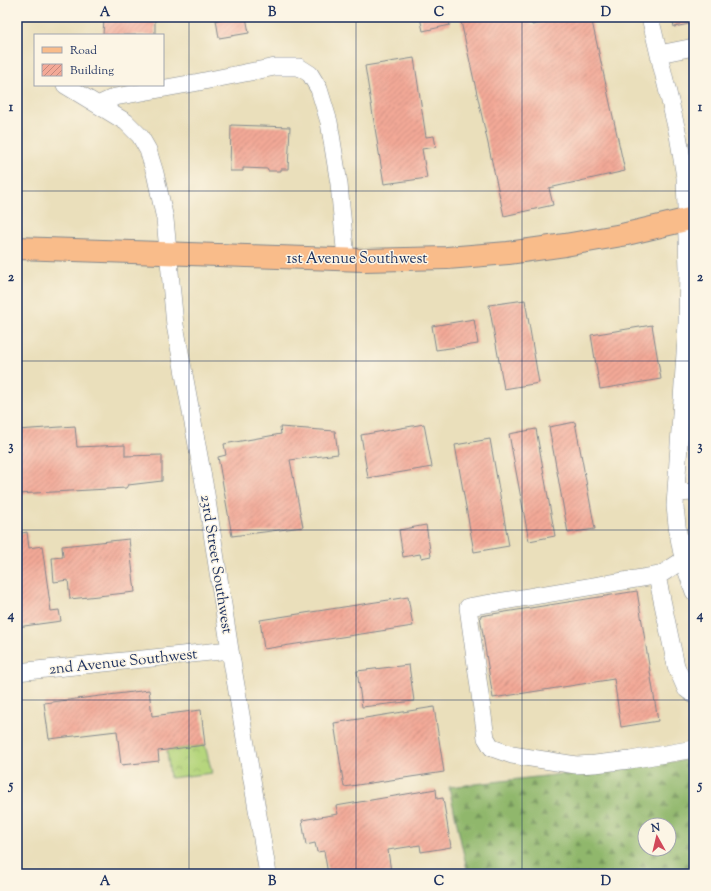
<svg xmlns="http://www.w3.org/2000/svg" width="711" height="891" font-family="'Sorts Mill Goudy',serif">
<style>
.forest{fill:url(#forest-firs);stroke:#567365;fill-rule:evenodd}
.park{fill:url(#park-crowns);stroke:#68826e}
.building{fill:url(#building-hatch)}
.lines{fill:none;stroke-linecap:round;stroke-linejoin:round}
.minor-casing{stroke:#82878c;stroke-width:18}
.major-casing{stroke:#82878c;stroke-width:24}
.minor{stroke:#fff;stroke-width:17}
.major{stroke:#f9bc8a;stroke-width:22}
.grid{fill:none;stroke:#1b2f5e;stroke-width:1;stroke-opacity:0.55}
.labels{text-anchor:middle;stroke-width:3;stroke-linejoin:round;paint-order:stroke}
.street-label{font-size:15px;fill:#1b2f5e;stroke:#fcf5e5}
.neatline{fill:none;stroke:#1b2f5e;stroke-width:1.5}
.grid-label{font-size:13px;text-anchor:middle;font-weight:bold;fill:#1b2f5e}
</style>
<defs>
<pattern id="forest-firs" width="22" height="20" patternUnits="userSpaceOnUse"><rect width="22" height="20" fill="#90b76c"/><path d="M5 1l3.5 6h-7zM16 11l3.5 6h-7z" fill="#75955c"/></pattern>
<pattern id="park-crowns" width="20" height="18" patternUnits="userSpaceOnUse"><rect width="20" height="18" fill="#b6d67d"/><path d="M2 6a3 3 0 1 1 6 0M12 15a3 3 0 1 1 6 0" fill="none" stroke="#9cb86e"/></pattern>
<pattern id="building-hatch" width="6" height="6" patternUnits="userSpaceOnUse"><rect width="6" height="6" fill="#f3a997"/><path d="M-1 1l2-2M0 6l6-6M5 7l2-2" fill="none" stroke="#c48a7e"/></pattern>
</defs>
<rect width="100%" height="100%" fill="#fcf5e5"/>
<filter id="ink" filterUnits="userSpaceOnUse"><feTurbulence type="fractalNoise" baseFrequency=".025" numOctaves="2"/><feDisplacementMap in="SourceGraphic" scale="8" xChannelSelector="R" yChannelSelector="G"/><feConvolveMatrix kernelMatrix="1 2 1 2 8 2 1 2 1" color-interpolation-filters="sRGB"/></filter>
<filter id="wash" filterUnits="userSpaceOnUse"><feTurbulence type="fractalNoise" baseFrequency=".012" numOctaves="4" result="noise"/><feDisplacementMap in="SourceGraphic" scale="16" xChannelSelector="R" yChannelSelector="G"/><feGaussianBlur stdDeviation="0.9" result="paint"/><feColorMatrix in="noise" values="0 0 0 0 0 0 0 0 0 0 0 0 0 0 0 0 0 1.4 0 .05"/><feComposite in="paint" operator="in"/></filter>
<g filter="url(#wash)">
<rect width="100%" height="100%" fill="#eadfbb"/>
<path class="forest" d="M694 759V874H468L449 787ZM645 825H669V849H645Z"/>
<path class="park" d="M205 745 212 773 170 778 167 750Z"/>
<g id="blocks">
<path class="building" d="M104 17H155V35H103Z
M237 17H246L249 33 219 38 216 20Z
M420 17H448L450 25 423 31Z
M460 17H530L532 25 570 17H591L625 171 549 188 553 205 504 216Z
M672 17H694V23L674 27Z
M414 58 426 137 434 136 436 147 422 149 427 178 384 184 365 66Z
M231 125 290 127 288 169H281V171H268V169L243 168V171H230Z
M525 300 539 383 504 389 489 305Z
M474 319 478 344 436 350 432 326Z
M652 325 661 379 600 389 591 335Z
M575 422 595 529 568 533 549 427Z
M424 424 432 467 368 478 361 435Z
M75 426 77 447 125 445V456L162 455V481L128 485 126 488 17 494V430Z
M280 427 335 431 338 454 290 460 303 527 232 536 218 457 226 455 224 444 281 434Z
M536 429 555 536 529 541 509 434Z
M490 439 509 546 474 552 455 445Z
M426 525 431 556 421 558 420 554 403 557 399 530Z
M27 532 29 548 42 546 51 611 59 610 61 621 17 627V534Z
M129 539 135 592 70 599 68 580 54 582 52 558 63 557 62 546Z
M637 591 658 721 621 727 614 679 493 698 480 616Z
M408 597 413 626 264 649 260 620Z
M409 665 414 701 362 707 357 671Z
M149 690 152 716 201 710 205 745 158 751 159 761 121 765 117 731 49 739 44 703Z
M434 707 444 772 344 787 334 723Z
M436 789 437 799 443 798 451 847 421 852 420 845 388 850 391 872 379 874H328L324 851 317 852 315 843 306 845 302 820 338 814 336 806Z"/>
</g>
</g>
<g filter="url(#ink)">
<use href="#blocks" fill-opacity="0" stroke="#82878c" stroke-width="1"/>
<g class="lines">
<g class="minor-casing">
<path id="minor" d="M650 17 678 135 685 177 688 269 687 323 675 506C677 536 683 564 694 592
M659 54 694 47
M65 85 126 122 140 136 148 150 155 173 165 219 175 325 206 494 230 650 268 874
M98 105 115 97 194 83 275 67H299L310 74 319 89 329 122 339 184 346 259
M676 493 694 492
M683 560 660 575 468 607 486 738 492 748 512 755 576 765 595 764 630 760 694 749
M657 576 676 666 686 689 694 695
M17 672 230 650"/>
</g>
<g class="major-casing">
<path id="major" d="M17 248 364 260 447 258 508 253 565 245 622 235 694 218"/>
</g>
<use href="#minor" class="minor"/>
<use href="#major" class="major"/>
</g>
</g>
<path class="grid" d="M189 17V874M356 17V874M522 17V874M17 191H694M17 361H694M17 530H694M17 700H694"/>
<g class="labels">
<g class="street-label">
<text x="357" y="263">1st Avenue Southwest</text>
<text transform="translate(217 564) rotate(81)" y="5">23rd Street Southwest</text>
<text transform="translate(123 661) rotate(-6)" y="5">2nd Avenue Southwest</text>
</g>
</g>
<rect width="711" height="891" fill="none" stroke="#fcf5e5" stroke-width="44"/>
<rect x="34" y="34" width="130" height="52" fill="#fcf5e5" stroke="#a2a6af"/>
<rect x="42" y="47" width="20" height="6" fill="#f9bc8a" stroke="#a2a6af"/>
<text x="70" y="54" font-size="12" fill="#1b2f5e">Road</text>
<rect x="42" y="64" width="20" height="12" fill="url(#building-hatch)" stroke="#a2a6af"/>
<text x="70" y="74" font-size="12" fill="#1b2f5e">Building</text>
<g transform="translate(657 837) rotate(352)"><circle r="19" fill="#fcf5e5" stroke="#a2a6af"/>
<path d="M0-3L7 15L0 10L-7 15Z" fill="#d1495b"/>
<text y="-6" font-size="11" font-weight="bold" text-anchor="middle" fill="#1b2f5e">N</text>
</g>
<rect x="22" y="22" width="667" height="847" class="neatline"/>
<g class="grid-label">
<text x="105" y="16">A</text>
<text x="272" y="16">B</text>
<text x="439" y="16">C</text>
<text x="606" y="16">D</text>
<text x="11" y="111">1</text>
<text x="700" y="111">1</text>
<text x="11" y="281">2</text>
<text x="700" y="281">2</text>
<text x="11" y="450">3</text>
<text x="700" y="450">3</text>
<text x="11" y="619">4</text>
<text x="700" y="619">4</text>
<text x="11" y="789">5</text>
<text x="700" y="789">5</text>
<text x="105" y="885">A</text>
<text x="272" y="885">B</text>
<text x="439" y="885">C</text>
<text x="606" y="885">D</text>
</g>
</svg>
